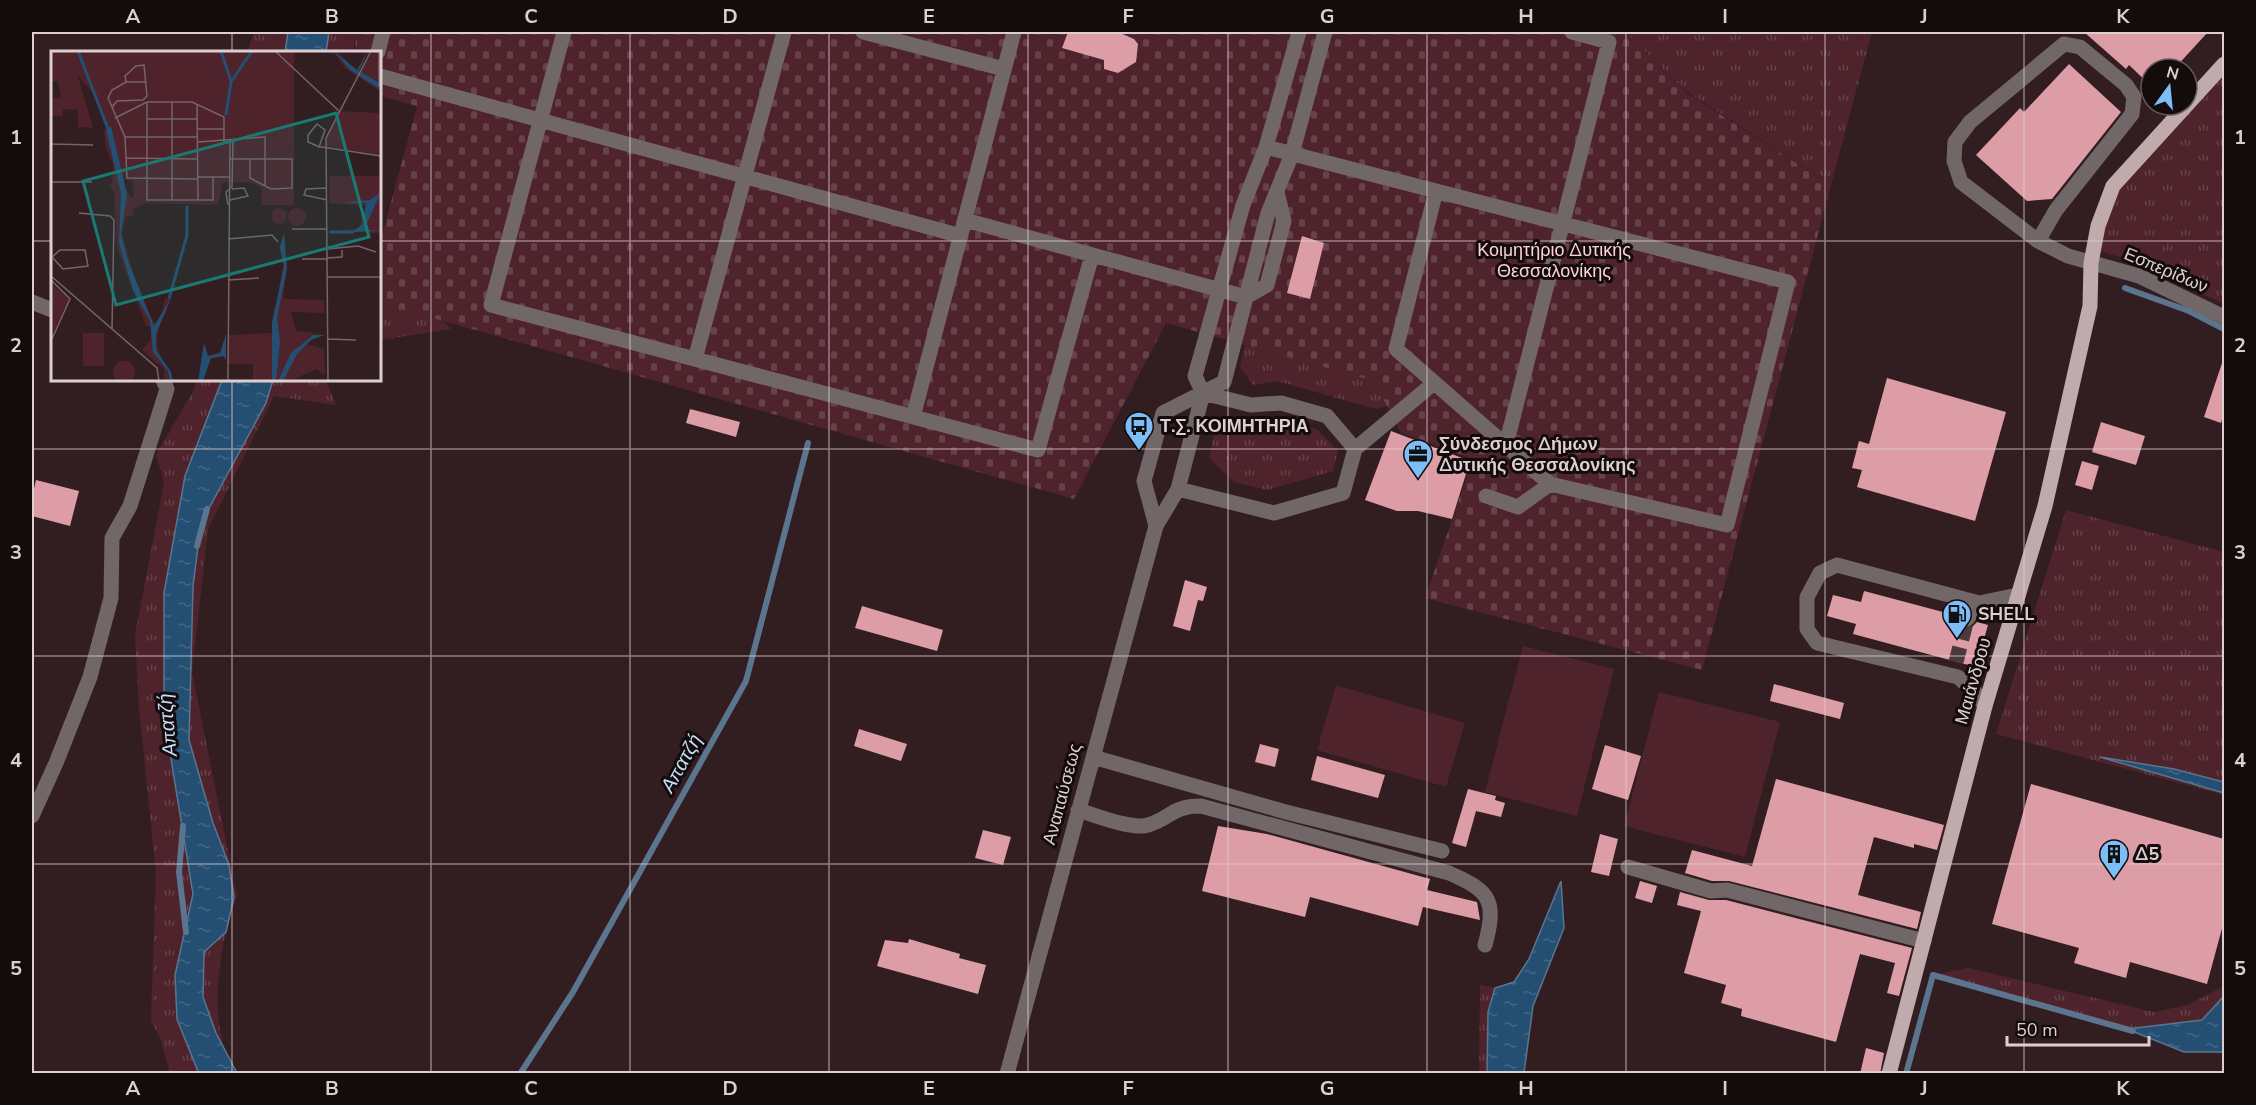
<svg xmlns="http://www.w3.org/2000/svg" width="2256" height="1105" font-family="'Nunito Sans',sans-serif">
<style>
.grass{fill:url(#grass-tufts)}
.cemetery{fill:url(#cemetery-stones)}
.park{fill:#4e232b}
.water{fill:url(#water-ripples);stroke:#5c758f;stroke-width:1.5}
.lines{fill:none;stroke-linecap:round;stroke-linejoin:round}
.stream{stroke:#5c758f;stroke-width:6}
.building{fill:#dd9da6}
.minor-tunnel{stroke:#4c393b;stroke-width:15;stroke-dasharray:15 8;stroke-linecap:butt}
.minor{stroke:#726768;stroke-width:15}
.major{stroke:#c1aaac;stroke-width:15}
.grid{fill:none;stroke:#ddcfd1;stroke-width:1.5;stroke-opacity:0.55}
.labels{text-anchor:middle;stroke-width:6;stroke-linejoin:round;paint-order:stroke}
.park-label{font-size:18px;fill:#f8d2d6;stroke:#140b0c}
.street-label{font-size:18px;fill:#ddcfd1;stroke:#140b0c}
.poi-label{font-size:18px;font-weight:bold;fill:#ddcfd1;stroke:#140b0c;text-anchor:start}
.water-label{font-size:20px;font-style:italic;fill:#c4def6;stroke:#140b0c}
.inset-river{fill:none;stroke:#244f73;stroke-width:3}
.inset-road{fill:none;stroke:#766567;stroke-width:1.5}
.view{fill:#197a73;fill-opacity:0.15;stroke:#197a73;stroke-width:3}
.inset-edge{fill:none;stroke:#ddcfd1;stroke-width:3}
.neatline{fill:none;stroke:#ddcfd1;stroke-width:2}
.grid-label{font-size:20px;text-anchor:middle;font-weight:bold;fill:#ddcfd1}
</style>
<defs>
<pattern id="grass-tufts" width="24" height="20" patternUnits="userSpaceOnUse" patternTransform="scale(1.5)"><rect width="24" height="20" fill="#4e232b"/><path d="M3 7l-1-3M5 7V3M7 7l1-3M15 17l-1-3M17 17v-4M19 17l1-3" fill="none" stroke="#674249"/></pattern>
<pattern id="cemetery-stones" width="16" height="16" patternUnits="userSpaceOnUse" patternTransform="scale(1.5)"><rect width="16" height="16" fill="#4e232b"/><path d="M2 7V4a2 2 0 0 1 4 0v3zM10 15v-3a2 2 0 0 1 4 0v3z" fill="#674249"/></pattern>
<pattern id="water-ripples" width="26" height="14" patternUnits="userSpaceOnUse" patternTransform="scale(1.5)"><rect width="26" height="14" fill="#244f73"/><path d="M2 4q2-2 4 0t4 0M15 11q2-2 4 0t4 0" fill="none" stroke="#436786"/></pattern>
</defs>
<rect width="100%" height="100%" fill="#321e21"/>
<path class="grass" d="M254 32H356L353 52H247Z
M1625 32H1872L1831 185 1686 91Z
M2224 64V304L2130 260 2100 251 2113 186Z
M380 252 442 320 451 329 380 340Z
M1252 312 1405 378 1387 406 1376 409 1277 381 1253 385 1240 367Z
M195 380H326L336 405 274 396 208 529 192 672 237 896C217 951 207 1020 234 1073H170L160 1038 151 1021 156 873 139 708 135 635 164 483 156 454 195 388Z
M1279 419 1317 429 1338 451 1333 471 1267 490 1234 482 1209 458 1214 435Z
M2066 510 2224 552V795L1996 734Z
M1968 968 2154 1012 2188 1005 2224 986V1036L2200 1048 1933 975Z
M1480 985 1512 991V1073L1479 1074Z"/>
<path class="cemetery" d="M355 32H1625L1687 93 1831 185 1702 670 1425 598 1473 459 1401 433 1374 381 1166 323 1074 499 380 303V243L417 106 380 96V52H356Z"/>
<path class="park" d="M1523 646 1614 669 1577 816 1485 792Z
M1336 685 1465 723 1446 787 1317 750Z
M1659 692 1780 722 1745 857 1624 826Z"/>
<path class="water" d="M288 32H329L326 52H285Z
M222 380H273L266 403 201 523 193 586 189 740 213 823 229 865 234 897 226 932 204 952 203 997 216 1033 237 1073 199 1074 177 1019 175 975 193 894 164 716V593L185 476Z
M2100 757 2174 769 2224 782V793Z
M1561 881 1564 928 1533 1006 1524 1073H1487L1488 1012 1495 988 1514 982 1529 959Z
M2224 996V1052H2184L2127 1029 2202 1020Z"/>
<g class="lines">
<path class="stream" d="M2125 288 2189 311 2224 329
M197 546 207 509
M183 826 179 872 186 932
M520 1074 573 992 746 681 808 443
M1906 1074 1933 975 2133 1031"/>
</g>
<path class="building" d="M1068 32H1118L1134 39 1138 44 1136 62 1118 73 1104 69V60L1062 48Z
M2084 32H2208L2174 69H2151V86L2129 65 2126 69Z
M2069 64 2121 112 2052 199 2027 201 1976 155 2020 108 2024 112Z
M1302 236 1324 243 1310 299 1287 293Z
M2222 363 2224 364V412L2221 423 2204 417Z
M1887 378 2006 412 1975 521 1857 487 1862 470 1852 468 1859 441 1869 444Z
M690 409 740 422 736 437 686 423Z
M2101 422 2145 436 2136 465 2092 452Z
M1391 431 1470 461 1452 519 1418 511H1397L1365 500Z
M2082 461 2099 466 2092 490 2075 485Z
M36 480 79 491 70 526 32 516V497Z
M1185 580 1207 587 1203 601 1198 600 1190 631 1173 626Z
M1864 591 1958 616V623L1965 629 1971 628 1977 622 1988 625 1976 667 1853 634 1856 624 1827 616 1833 595 1861 602Z
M862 606 943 630 937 651 855 628Z
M1774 684 1844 703 1840 719 1770 701Z
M859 729 907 744 901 761 854 746Z
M1260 744 1279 749 1275 767 1255 762Z
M1605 745 1641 756 1628 800 1592 789Z
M1317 756 1385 775 1378 798 1311 780Z
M1776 779 1944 825 1937 850 1914 844V848L1874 837 1858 895 1921 912 1917 929 1729 881H1712L1685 873 1692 850 1752 866Z
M2031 784 2224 839V921L2207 984 2130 962 2126 978 2074 963 2079 948 1992 924Z
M1468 789 1496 796 1495 800 1505 803 1501 817 1476 811 1466 847 1452 843Z
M1218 826 1267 834 1430 879 1427 890 1477 902 1480 920 1423 907 1418 926 1310 897 1305 917 1202 891Z
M983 830 1011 837 1003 865 975 858Z
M1600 834 1618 839 1609 876 1591 872Z
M1640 881 1657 886 1652 903 1635 898Z
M1680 892 1709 900H1726L1912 948 1899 996 1887 993 1895 963 1860 954 1836 1042 1741 1016 1742 1009 1721 1003 1726 985 1684 973 1701 911 1677 905Z
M909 939 960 954 959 958 986 965 978 994 877 966 885 940 908 943Z
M1866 1048 1884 1053 1880 1074H1860Z"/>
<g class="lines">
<path class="minor-tunnel" d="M1956 662 1967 619"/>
<path class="minor" d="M564 32 491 305 1038 450 1092 255
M863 32 1004 69
M378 52 383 32
M380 76 961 236
M1266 147C1441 192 1614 237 1788 282L1727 525 1550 484 1396 349 1436 191
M965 220 1246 297 1267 285 1284 221 1277 192
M2038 241 2056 210 2132 114 2134 97 2126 85 2080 47 2064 44 1970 122 1955 142 1954 161 1961 182 2038 241 2068 256 2139 276 2224 317
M32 302 52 310
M695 359 784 32
M913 417 1014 32
M1506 445 1609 42 1572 32
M1355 449 1434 383
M1178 489 1274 513 1343 493 1355 449 1327 416 1281 403 1251 405 1203 393
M1486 496 1518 507 1550 484
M1156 526 1144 481 1163 413 1224 382 1268 213 1292 154 1325 32
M1967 619 1979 603
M1985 706 1977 694 1958 677 1817 643 1807 629V597L1820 573 1837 565 1979 603 2018 595
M1093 757 1286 812 1442 851
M1078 810C1095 815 1132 830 1148 825 1171 818 1172 806 1201 806L1449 873C1490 891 1497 900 1485 945
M32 816 56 763 90 677 111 598 112 538 130 506 167 389 163 380
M1628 867 1711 891 1727 890 1924 941
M1007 1074 1156 526 1178 489 1203 393 1195 376 1243 205 1266 147 1299 32"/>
<path class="major" d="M1889 1074 1985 706 2045 506 2090 306 2091 263 2098 226 2113 186 2224 64"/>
</g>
<path class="grid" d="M232 32V52M431 32V1074M630 32V1074M829 32V1074M1028 32V1074M1228 32V1074M1427 32V1074M1626 32V1074M1825 32V1074M2024 32V1074M32 241H52M380 241H2224M232 380V1074M32 449H2224M32 656H2224M32 864H2224"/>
<defs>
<g id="bus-pin" transform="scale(1.5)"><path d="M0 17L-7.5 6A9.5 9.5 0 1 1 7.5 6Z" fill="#7bbef8" stroke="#140b0c"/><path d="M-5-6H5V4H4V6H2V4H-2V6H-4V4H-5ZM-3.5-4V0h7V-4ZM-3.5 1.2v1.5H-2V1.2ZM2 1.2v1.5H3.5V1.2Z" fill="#111"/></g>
<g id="office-pin" transform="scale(1.5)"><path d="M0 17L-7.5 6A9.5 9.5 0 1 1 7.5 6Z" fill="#7bbef8" stroke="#140b0c"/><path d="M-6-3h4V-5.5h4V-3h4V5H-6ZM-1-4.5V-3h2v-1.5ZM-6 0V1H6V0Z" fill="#111"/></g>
<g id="fuel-pin" transform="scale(1.5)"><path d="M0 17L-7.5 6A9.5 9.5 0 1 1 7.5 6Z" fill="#7bbef8" stroke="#140b0c"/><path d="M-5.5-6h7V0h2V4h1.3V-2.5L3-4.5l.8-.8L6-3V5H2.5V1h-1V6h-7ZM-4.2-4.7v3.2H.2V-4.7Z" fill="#111"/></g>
<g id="building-pin" transform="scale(1.5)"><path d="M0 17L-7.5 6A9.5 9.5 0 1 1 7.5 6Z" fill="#7bbef8" stroke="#140b0c"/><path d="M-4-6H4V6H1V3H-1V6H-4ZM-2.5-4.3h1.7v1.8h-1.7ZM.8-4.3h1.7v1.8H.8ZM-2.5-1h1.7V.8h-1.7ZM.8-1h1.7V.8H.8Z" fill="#111"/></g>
</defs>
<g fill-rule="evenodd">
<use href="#bus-pin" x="1139" y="426"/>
<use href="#office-pin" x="1418" y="454"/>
<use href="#fuel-pin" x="1957" y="614"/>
<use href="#building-pin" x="2114" y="854"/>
</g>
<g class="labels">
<g class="park-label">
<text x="1554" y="256">Κοιμητήριο Δυτικής<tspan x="1554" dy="21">Θεσσαλονίκης</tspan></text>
</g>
<g class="street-label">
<text transform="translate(2166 270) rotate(23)" y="6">Εσπερίδων</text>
<text transform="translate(1973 681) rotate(-74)" y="6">Μαιάνδρου</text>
<text transform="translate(1062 794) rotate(-75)" y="6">Αναπαύσεως</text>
</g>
<g class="poi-label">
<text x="1160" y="432">Τ.Σ. ΚΟΙΜΗΤΗΡΙΑ</text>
<text x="1439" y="450">Σύνδεσμος Δήμων<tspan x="1439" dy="21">Δυτικής Θεσσαλονίκης</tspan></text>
<text x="1978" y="620">SHELL</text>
<text x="2135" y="860">Δ5</text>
</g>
<g class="water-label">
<text transform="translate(167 725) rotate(-95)" y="7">Απατζή</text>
<text transform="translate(681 763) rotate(-61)" y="7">Απατζή</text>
</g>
</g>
<g transform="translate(51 51)">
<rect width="330" height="330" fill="#321e21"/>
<path d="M0 0H94L47 48 27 25 42 77 27 76V59L12 58V65H0V48L10 47 7 30H0ZM170 0H243V96L175 64ZM282 0 309 21 322 0H330V104L275 95V87L288 60 329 62V40L294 17ZM57 76 72 115 74 136 80 146 93 153 82 158V165L75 166 71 183 86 235 103 272 110 266 114 247 120 249 108 277 106 294 110 310 123 330H113V318L91 299 100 289V275H95L66 197 63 141 57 133H61L62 114 55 97 53 79ZM279 125H330V182H315V178L278 181 308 177 314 155 278 152ZM228 196H231L236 213 232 248 273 249V262L240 261 245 280 274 283 262 284 241 303 256 293 273 298 274 325 266 318 238 330 202 329V313H176V284L222 282 232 214ZM0 232 18 249 0 286Z" fill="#4e232b"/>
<path d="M94 0H170L178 11 174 28 176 64 243 96V154H210L211 137 197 131H172L167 154 82 152V130L75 129 47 48Z" fill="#4e232b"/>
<path d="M220 165a8 8 0 1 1 16 0a8 8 0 1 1-16 0ZM237 166a9 9 0 1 1 18 0a9 9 0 1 1-18 0ZM32 282H53V315H32ZM62 321a11 11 0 1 1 22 0a11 11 0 1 1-22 0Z" fill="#4e232b"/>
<path d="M283 0 306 19 317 0 308 20 330 33V39L299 19ZM60 75 76 144 70 183 76 207 103 275 119 249 105 283V299L120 321 122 330H119L117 320 102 301 99 270 82 239 68 192 70 143 55 79ZM330 141 316 172 317 179 330 180 301 181 312 173 315 152H290L319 149ZM233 182 236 217 226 267 229 291 225 330H221V271L233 215 229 196ZM175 283V310L173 305 160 307 152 330H147L153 292 157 305 169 302ZM262 284H274L260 289 246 303 232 330H227L240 302Z" fill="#244f73"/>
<path class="inset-river" d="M27 0 57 78M170 0 180 30M175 64 180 31 201 0M278 181H303M118 248 136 184V155"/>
<path class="inset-road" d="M224 0 288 60M75 31H94M328 35V0M96 51V149H162V126M146 53 147 149M61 56 57 47 61 39 75 31 74 25 85 15 93 14 96 45 92 49 66 50 61 56 74 86 76 127 147 128M64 67 96 51H141L173 66V91M96 68H147M147 78H173M74 86H147M147 91 214 86V135M0 93 42 94M268 96 274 79 266 73 257 84V91L264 94 268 96H271L330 105M75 107 147 108M178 108H241V137L220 138 199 127V108M147 126H178M0 131H41M275 137 255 138 253 144 276 149M121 149V51M179 149 197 145 193 137 181 138M177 154 175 141 181 136 182 91M28 162 59 165 63 169 61 278M241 178H276M177 188 221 184 227 191M276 198 307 195 325 201M0 207 9 199H34L37 215 12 218 2 207M276 207 291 206V199M251 208H276M0 225 106 317 108 330M276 226H330M0 229 19 248 0 290M177 229 208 227M277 288 305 289M177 330 179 91M277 330 275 87 320 0"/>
<path class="view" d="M285 62 318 186 65 254 32 130Z"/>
<rect width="330" height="330" class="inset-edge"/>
</g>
<rect width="2256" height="1105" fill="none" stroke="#140b0c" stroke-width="66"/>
<g transform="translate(2169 87) rotate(15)"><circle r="28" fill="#140b0c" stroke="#64595b" stroke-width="1.5"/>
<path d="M0-4.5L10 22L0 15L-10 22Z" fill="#7bbef8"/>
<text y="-9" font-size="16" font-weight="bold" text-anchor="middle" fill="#ddcfd1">N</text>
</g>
<path d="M2007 1036v9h142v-9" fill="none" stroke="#ddcfd1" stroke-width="3"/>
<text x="2016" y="1036" font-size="18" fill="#ddcfd1" stroke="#140b0c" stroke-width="4.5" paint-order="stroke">50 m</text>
<rect x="33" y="33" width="2190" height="1039" class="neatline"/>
<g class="grid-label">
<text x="133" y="23">A</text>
<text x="332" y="23">B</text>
<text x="531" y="23">C</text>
<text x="730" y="23">D</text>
<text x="929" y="23">E</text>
<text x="1128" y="23">F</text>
<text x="1327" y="23">G</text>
<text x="1526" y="23">H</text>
<text x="1725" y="23">I</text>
<text x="1924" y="23">J</text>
<text x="2123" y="23">K</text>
<text x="16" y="144">1</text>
<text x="2240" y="144">1</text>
<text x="16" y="352">2</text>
<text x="2240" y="352">2</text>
<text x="16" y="559">3</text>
<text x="2240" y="559">3</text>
<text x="16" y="767">4</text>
<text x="2240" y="767">4</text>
<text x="16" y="975">5</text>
<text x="2240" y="975">5</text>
<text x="133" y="1095">A</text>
<text x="332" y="1095">B</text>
<text x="531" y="1095">C</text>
<text x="730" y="1095">D</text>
<text x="929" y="1095">E</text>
<text x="1128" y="1095">F</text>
<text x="1327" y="1095">G</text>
<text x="1526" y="1095">H</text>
<text x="1725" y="1095">I</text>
<text x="1924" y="1095">J</text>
<text x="2123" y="1095">K</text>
</g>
</svg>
